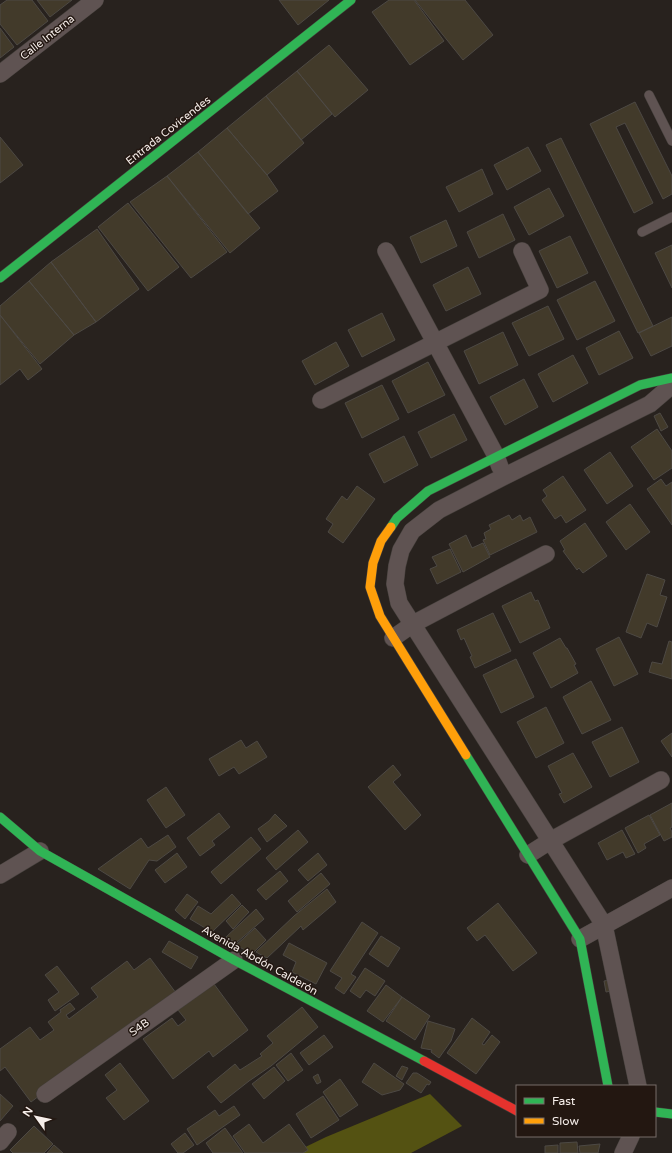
<svg xmlns="http://www.w3.org/2000/svg" width="672" height="1153" font-family="'Varela Round',sans-serif">
<style>
.forest{fill:#545212}
.building{fill:#423a2a;stroke:#4d4944}
.lines{fill:none;stroke-linecap:round;stroke-linejoin:round}
.lane-casing{stroke:#443f3b;stroke-width:10}
.street-casing{stroke:#443f3b;stroke-width:18}
.fast-casing{stroke:#443f3b;stroke-width:10}
.slow-casing{stroke:#443f3b;stroke-width:10}
.jam-casing{stroke:#443f3b;stroke-width:10}
.lane{stroke:#5f5352;stroke-width:9}
.street{stroke:#5f5352;stroke-width:17}
.fast{stroke:#30b455;stroke-width:9}
.slow{stroke:#ff9f0a;stroke-width:9}
.jam{stroke:#e5322d;stroke-width:9}
.labels{text-anchor:middle;stroke-width:3;stroke-linejoin:round;paint-order:stroke}
.street-label{font-size:11px;fill:#f6eeea;stroke:#231711}
</style>
<rect width="100%" height="100%" fill="#28221e"/>
<path class="forest" d="M430 1094 462 1126 411 1153H293L326 1137Z"/>
<path class="building" d="M7 0H32L48 21 17 45 0 24V5Z
M37 0H72L50 17Z
M279 0H329L298 25Z
M389 0H414L444 41 410 65 372 12Z
M415 0H465L493 35 463 60Z
M0 28 14 47 0 58Z
M329 45 368 90 335 117 297 71Z
M297 71 332 114 301 140 266 96Z
M266 96 304 143 267 175 227 128Z
M635 102 672 176V194L663 199 625 123 616 127 653 203 634 213 590 124Z
M227 128 267 175 278 191 248 214 198 152Z
M0 137 23 165 0 183Z
M561 138 653 326 638 333 546 145Z
M528 147 541 171 507 190 494 165Z
M198 152 260 228 230 253 167 176Z
M482 169 493 194 459 212 446 187Z
M167 176 227 252 191 278 130 202Z
M549 188 564 216 529 235 514 207Z
M128 203 179 267 148 291 98 227Z
M503 214 515 240 479 258 467 232Z
M446 220 457 246 421 263 410 237Z
M97 229 139 289 96 322 51 262Z
M570 236 588 273 557 288 539 251Z
M672 245V288L655 253Z
M51 262 96 322 74 335 29 281Z
M468 267 481 294 446 311 433 285Z
M29 281 74 335 40 364 0 315V306Z
M595 281 615 321 577 340 557 300Z
M548 306 564 339 529 356 512 323Z
M382 313 395 340 362 357 348 330Z
M0 315 42 369 28 380 20 369 0 385Z
M672 317V346L651 356 639 333Z
M619 331 633 358 599 375 586 348Z
M503 332 518 365 479 384 464 351Z
M336 342 349 366 315 385 302 361Z
M573 355 588 383 553 402 538 374Z
M428 362 445 395 408 413 392 381Z
M524 379 538 407 505 425 490 397Z
M382 385 399 419 362 438 345 403Z
M660 413 668 427 661 431 654 416Z
M454 414 467 440 431 458 418 432Z
M657 429 672 451V468L654 480 631 447Z
M404 436 418 465 384 483 369 454Z
M610 452 633 486 607 504 584 470Z
M563 476 586 510 566 523 561 515 555 519 542 500 547 496 543 490Z
M661 479 666 486 672 482V525L647 489Z
M357 486 375 499 343 543 328 532 333 524 326 519 342 496 347 500Z
M630 504 650 532 626 550 606 522Z
M509 515 512 520 520 515 523 521 530 517 537 532 490 555 483 540 486 539 484 533 491 529 489 525Z
M585 523 607 556 583 573 579 568 577 570 563 551 565 550 560 541Z
M466 535 472 548 483 543 490 557 463 572 449 544Z
M450 549 461 572 437 584 430 569 437 566 432 557Z
M647 574 665 580 660 595 667 597 657 627 647 623 641 638 626 632Z
M531 592 535 601 538 600 550 628 520 643 502 606Z
M493 613 511 651 475 668 470 657 472 656 464 638 461 640 457 630Z
M619 637 638 674 614 686 596 649Z
M560 638 566 648H567L576 664 574 665 578 673 551 688 533 653Z
M669 641 672 642V679L649 672 652 662 662 664Z
M516 659 534 697 501 713 483 675Z
M591 681 611 720 582 734 563 697Z
M546 707 564 743 536 758 517 722Z
M622 727 639 762 610 777 592 742Z
M672 733V757L661 741Z
M241 740 246 748 257 741 267 757 239 774 234 767 219 776 209 759Z
M573 753 592 787 564 803 559 794 562 793 548 766Z
M393 765 401 775 393 782 421 815 405 830 368 787Z
M166 787 185 815 166 828 147 800Z
M672 803V827L670 828 672 832V837L664 841 650 815Z
M219 813 230 827 212 841 215 845 200 856 187 838Z
M275 814 287 826 267 842 258 829 269 821Z
M649 815 660 835 644 844 646 848 638 853 625 828Z
M298 830 308 842 276 870 266 858Z
M622 830 635 854 626 858 623 852 607 860 598 843Z
M168 835 176 847 157 861 149 860 130 889 98 869 141 838 148 848Z
M251 837 261 849 221 884 211 872Z
M177 853 187 867 165 883 155 870Z
M318 853 327 865 308 881 298 870Z
M280 871 288 881 266 900 257 890Z
M321 873 330 884 297 912 288 901Z
M327 889 336 902 303 930 301 926 267 958 256 952 294 916Z
M187 894 198 902 185 919 175 910Z
M232 894 241 904 212 932 190 919 198 906 211 914Z
M498 903 537 953 513 971 485 935 477 941 467 928Z
M242 905 249 912 233 929 226 921Z
M256 909 264 919 236 943 226 937Z
M362 922 378 933 351 974 356 977 344 994 335 988 342 978 330 971Z
M255 928 266 940 252 954 236 945Z
M381 936 400 948 388 967 369 954Z
M169 941 198 957 191 969 162 952Z
M289 943 327 963 316 984 292 972 296 962 283 955Z
M150 958 176 993 31 1102 5 1067 0 1071V1049L30 1027 40 1040 54 1030 48 1022 61 1012 60 1010 70 1003 75 1009 66 1015 69 1019 98 997 91 988 127 961 134 970Z
M57 966 79 994 55 1011 48 1000 59 992 45 975Z
M365 968 385 981 375 996 366 990 360 998 350 991Z
M620 978 622 989 606 992 604 981Z
M214 984 248 1030 213 1057 209 1051 173 1079 143 1039 172 1018 178 1026 186 1020 178 1010Z
M386 985 402 997 383 1022 367 1011Z
M402 997 430 1016 415 1040 386 1021Z
M302 1007 318 1027 271 1066 249 1081 221 1103 207 1087 235 1064 240 1070 262 1056 260 1054 273 1043 267 1036Z
M472 1018 490 1032 482 1044 484 1045 492 1035 500 1042 476 1074 447 1053Z
M428 1021 455 1029 451 1041 439 1058 431 1052 432 1050 421 1048Z
M324 1035 333 1047 309 1065 300 1053Z
M291 1053 303 1070 288 1081 276 1065Z
M120 1063 149 1101 124 1120 106 1098 117 1090 105 1075Z
M374 1063 404 1084 400 1090 382 1095 362 1082Z
M402 1066 408 1068 402 1080 396 1076Z
M274 1067 285 1081 264 1099 252 1084Z
M413 1073H417L431 1082 429 1085 427 1084 421 1093 406 1083Z
M318 1074 321 1082 317 1084 313 1077Z
M340 1079 358 1105 340 1117 323 1092Z
M0 1094 13 1106 0 1121Z
M323 1096 339 1120 311 1138 296 1114Z
M234 1106 240 1115 197 1145 187 1129 215 1110 219 1116Z
M249 1124 263 1143 289 1124 308 1150 303 1153H245L233 1136Z
M34 1126 53 1144 44 1153H13L10 1150Z
M225 1128 243 1153H213L206 1143Z
M185 1133 194 1145 183 1153H178L171 1144Z
M577 1142 578 1153H560V1143Z
M600 1144 598 1153H580L579 1146Z
M54 1145 63 1153H47Z
M558 1145V1153H545V1146Z"/>
<g class="lines">
<g class="lane-casing">
<path id="lane" d="M649 95 672 141
M642 232 672 217"/>
</g>
<g class="street-casing">
<path id="street" d="M0 74 95 0
M386 251 496 456 500 467
M321 400 540 290 522 251
M393 638 413 624 546 554
M528 855 550 841 661 780
M0 875 40 851
M580 939 672 888
M638 1086 604 925 399 603 395 584 397 566 401 550 412 531 439 510 503 477 650 404 672 385
M45 1094 234 960
M0 1142 8 1132
M623 1153 631 1136"/>
</g>
<g class="fast-casing">
<path id="fast" d="M0 278 351 0
M391 527 397 518 428 491 640 385 672 378
M466 755 580 939 608 1086
M0 817 40 851 234 960 424 1061
M655 1112 672 1114"/>
</g>
<g class="slow-casing">
<path id="slow" d="M391 527 381 541 373 563 370 587 380 616 466 755"/>
</g>
<g class="jam-casing">
<path id="jam" d="M424 1061 517 1111"/>
</g>
<use href="#lane" class="lane"/>
<use href="#street" class="street"/>
<use href="#fast" class="fast"/>
<use href="#slow" class="slow"/>
<use href="#jam" class="jam"/>
</g>
<g class="labels">
<g class="street-label">
<text transform="translate(47 37) rotate(-38)" y="4">Calle Interna</text>
<text transform="translate(168 130) rotate(-38)" y="4">Entrada Covicendes</text>
<text transform="translate(260 960) rotate(29)" y="4">Avenida Abdón Calderón</text>
<text transform="translate(139 1027) rotate(-35)" y="4">S4B</text>
</g>
</g>
<rect x="516" y="1085" width="140" height="52" fill="#231711" stroke="#776d68"/>
<rect x="524" y="1098" width="20" height="6" fill="#30b455" stroke="#776d68"/>
<text x="552" y="1105" font-size="12" fill="#f6eeea">Fast</text>
<rect x="524" y="1118" width="20" height="6" fill="#ff9f0a" stroke="#776d68"/>
<text x="552" y="1125" font-size="12" fill="#f6eeea">Slow</text>
<g transform="translate(36 1117) rotate(303)" stroke="#231711" stroke-width="3" paint-order="stroke">
<path d="M0-3L7 15L0 10L-7 15Z" fill="#f6eeea"/>
<text y="-6" font-size="11" font-weight="bold" text-anchor="middle" fill="#f6eeea">N</text>
</g>
</svg>
